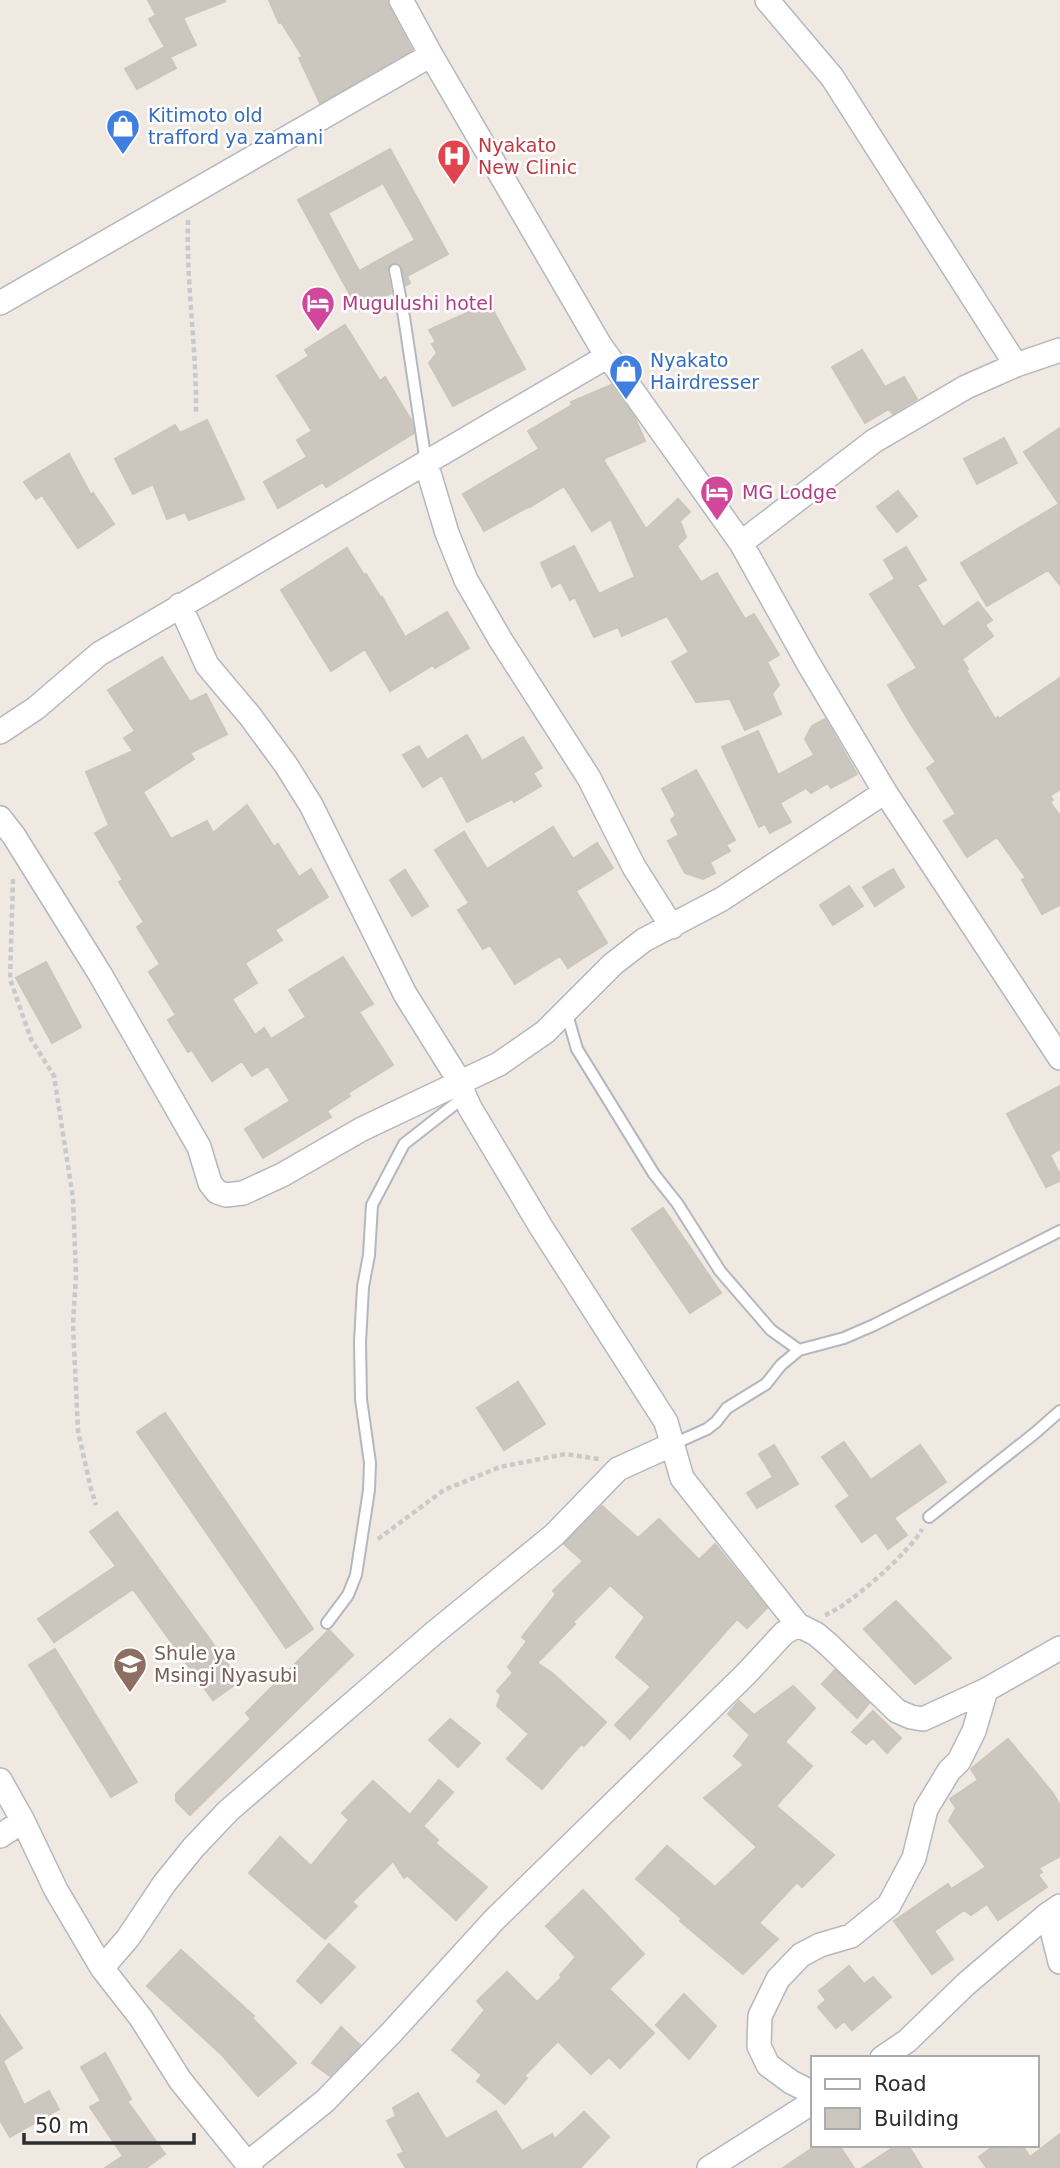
<svg xmlns="http://www.w3.org/2000/svg" width="1060" height="2168" font-family="'DejaVu Sans',sans-serif">
<style>
.building{fill:#cbc7bf;stroke:#cbc5ba;stroke-width:2;fill-rule:evenodd}
.lines{fill:none;stroke-linecap:round;stroke-linejoin:round}
.lane-casing{stroke:#b4b7c1;stroke-width:14}
.street-casing{stroke:#b4b7c1;stroke-width:26}
.path{stroke:#c9c9c9;stroke-width:4.5;stroke-dasharray:5 3.5;stroke-linecap:butt}
.lane{stroke:#fff;stroke-width:10}
.street{stroke:#fff;stroke-width:23}
.labels{text-anchor:middle;stroke-width:5;stroke-linejoin:round;paint-order:stroke}
.shop-label{font-size:19px;fill:#366cbe;stroke:#fff;text-anchor:start}
.health-label{font-size:19px;fill:#be3a42;stroke:#fff;text-anchor:start}
.hotel-label{font-size:19px;fill:#b23c85;stroke:#fff;text-anchor:start}
.education-label{font-size:19px;fill:#785e54;stroke:#fff;text-anchor:start}
</style>
<rect width="100%" height="100%" fill="#efe9e1"/>
<path class="building" d="M148 0 226 1 183 18 196 45 170 57 176 68 137 89 125 69 165 47 149 19 156 15Z
M269 0H387L389 7 412 50 320 103 299 58 303 57 281 22 279 23Z
M390 149 448 254 407 276 410 283 406 285 401 265 397 262 390 264 387 271 391 293 359 311 298 200ZM383 183 415 240 359 271 328 213Z
M489 303 525 369 453 406 429 363 437 353 432 344 436 342 429 330Z
M345 325 380 381 385 377 411 420 414 433 326 487 323 482 278 508 264 482 307 457 297 440 312 431 277 376 309 356 305 350Z
M862 350 885 387 904 377 917 399 893 414 889 409 865 423 832 367Z
M611 385 634 416 645 441 605 458 604 461 646 529 678 499 690 512 680 521 686 537 677 546 701 582 717 573 745 619 754 614 779 655 767 662 779 685 772 694 781 714 745 730 730 699 696 702 672 662 689 652 667 616 622 636 618 627 594 637 575 597 570 600 561 582 552 587 541 563 574 546 599 594 635 577 611 519 592 531 564 486 530 507V506L484 531 463 494 539 449 528 431 572 405 571 402Z
M207 420 244 499 189 520 185 512 167 519 153 484 133 494 115 459 175 425 180 433Z
M1060 428V585L1048 570 987 606 961 563 1059 504 1024 452Z
M1004 438 1017 463 977 484 964 459Z
M69 454 91 495 93 493 114 524 78 548 42 495 36 499 24 482Z
M898 491 917 516 897 532 877 507Z
M906 547 926 580 917 585 943 627 978 602 992 620 985 625 993 636 962 659 968 669 966 670 995 719 998 717 999 719 1060 678V789L1050 796 1053 800 1050 802 1060 816V905L1042 914 1022 880 1026 878 997 837 967 857 944 821 956 814 927 768 936 762 910 723 888 685 917 668 870 594 895 579 884 560Z
M347 548 364 575 366 574 381 598 382 597 405 637 447 612 469 648 435 668 433 665 390 691 365 649 331 671 281 590Z
M162 657 190 702 206 694 227 734 190 753 194 759 143 792 171 839 207 821 213 833 247 805 274 847 278 844 299 877 311 869 328 897 275 930 282 940 245 963 257 983 232 999 255 1035 264 1028 271 1039 306 1017 289 990 343 957 373 1004 359 1012 393 1065 348 1093 350 1096 327 1111 331 1117 263 1158 245 1129 290 1101 268 1066 252 1076 242 1061 212 1081 192 1050 188 1052 168 1020 176 1015 149 972 160 964 137 927 144 922 119 882 123 880 95 833 109 825 86 772 133 751 124 738 135 731 108 690Z
M825 719 857 774 831 788 828 783 811 793 806 788 780 803 791 822 770 833 765 824 759 827 722 747 758 731 778 775 814 755 805 739 812 726Z
M467 735 482 761 523 737 542 768 533 773 541 786 514 802 512 799 467 822 442 775 423 787 403 755 419 746 427 760Z
M696 770 735 840 726 845 730 851 710 862 715 873 703 879 685 873 668 841 679 835 671 820 676 815 662 789Z
M553 827 573 859 597 843 613 868 576 891 607 943 568 968 560 956 515 984 490 945 483 949 458 910 469 903 435 850 464 832 487 869Z
M893 869 904 887 875 906 863 887Z
M405 870 428 906 412 916 390 880Z
M849 886 863 906 833 925 820 905Z
M46 962 81 1027 52 1043 16 978Z
M1060 1086V1149L1050 1155 1060 1175V1181L1046 1187 1007 1114Z
M663 1208 721 1293 690 1313 632 1229Z
M518 1382 545 1424 504 1450 477 1408Z
M165 1413 313 1629 286 1648 137 1432Z
M844 1442 871 1480 920 1445 946 1482 894 1518 907 1535 888 1549 876 1532 862 1542 836 1506 850 1496 822 1457Z
M774 1445 798 1484 757 1508 747 1493 773 1477 759 1454Z
M602 1506 638 1538 659 1519 699 1560 715 1544 767 1608 747 1628 737 1619 630 1739 615 1725 651 1687 616 1657 645 1617 610 1585 573 1622 575 1624 537 1663 552 1673 606 1722 584 1746 581 1744 542 1789 507 1759 529 1734 497 1706 501 1695 497 1691 513 1673 508 1667 527 1641 522 1637 556 1594 553 1591 583 1561 564 1544Z
M117 1512 240 1681 213 1700 133 1589 54 1642 38 1619 116 1566 90 1532Z
M896 1601 951 1658 915 1684 864 1629Z
M329 1630 353 1655 190 1815 176 1801V1794L251 1719 246 1713Z
M55 1649 137 1782 111 1797 29 1665Z
M835 1670 869 1703 857 1718 822 1684Z
M793 1686 815 1708 785 1742 812 1766 776 1806 834 1855 802 1887 797 1882 759 1923 778 1939 743 1974 680 1921 682 1919 636 1879 667 1846 715 1887 757 1847 704 1798 744 1765 734 1756 750 1735 728 1714 739 1701 754 1715Z
M873 1711 901 1738 887 1753 873 1738 866 1744 852 1732Z
M450 1719 480 1743 458 1767 429 1740Z
M1008 1739 1052 1792 1060 1805V1856L1039 1868 1042 1872 1038 1875 1047 1887 998 1920 987 1904 971 1915 964 1910 934 1931 953 1959 932 1974 894 1921 948 1884 951 1889 986 1867 949 1821 956 1808 950 1799 978 1780 971 1769Z
M439 1780 453 1792 423 1826 438 1840 435 1843 487 1887 456 1920 407 1875 404 1878 393 1861 352 1902 357 1906 325 1939 249 1873 280 1837 311 1866 349 1820 342 1813 373 1781 410 1815Z
M583 1890 644 1954 609 1989 654 2033 620 2068 609 2057 591 2074 558 2041 524 2076 527 2078 505 2104 477 2081 482 2075 452 2050 485 2010 477 2001 507 1972 537 2002 562 1977 560 1975 576 1957 546 1926Z
M329 1944 355 1967 321 2003 297 1981Z
M181 1950 254 2016 252 2018 296 2063 258 2096 222 2055 147 1986Z
M849 1966 864 1984 873 1977 891 1997 852 2030 844 2021 836 2028 818 2007 826 2000 819 1991Z
M684 1994 716 2026 689 2059 656 2025Z
M0 2015 22 2048 3 2061 24 2105 49 2091 59 2109 10 2137 0 2120Z
M341 2027 360 2045 330 2076 312 2063Z
M105 2053 131 2099 127 2101 165 2154 146 2168H105L123 2156 90 2107 101 2101 81 2067Z
M418 2093 446 2139 496 2111 522 2151 552 2134 555 2139 584 2112 609 2137 580 2168H406L398 2155 404 2152 387 2121 396 2116 393 2108Z
M1060 2134V2168H987L979 2157 995 2145H1022L1030 2157Z
M817 2145H839L854 2168H783Z
M897 2145H908L922 2168H862Z"/>
<g class="lines">
<g class="lane-casing">
<path id="lane" d="M395 270 404 317 426 463
M566 1011 577 1049 654 1174 677 1203 720 1271 771 1330 799 1350
M671 1445 707 1429 716 1422 727 1408 766 1384 781 1365 799 1350 844 1338 874 1325 1060 1231
M929 1517 1035 1433 1060 1411
M327 1623 348 1595 356 1575 369 1490 370 1463 361 1399 360 1342 363 1287 369 1255 372 1205 404 1144 464 1097"/>
</g>
<g class="street-casing">
<path id="street" d="M401 0 431 55 600 345 741 543 808 663 885 792 1060 1058
M767 0 832 77 1016 365
M0 303 431 55
M426 463 447 533 466 580 500 639 589 778 634 867 672 927
M741 543 874 441 966 387 1016 365 1060 350
M180 605 207 665 250 716 286 765 311 805 405 994 455 1074 470 1108 541 1227 666 1422 682 1478 798 1625
M0 732 36 708 99 654 608 356
M0 818 14 836 100 974 199 1147 210 1183 217 1192 226 1195 243 1193 282 1175 362 1129 499 1064 545 1032 613 964 644 940 722 899 885 792
M0 1780 23 1821 56 1890 102 1968 141 2018 180 2080 251 2168
M0 1836 23 1821
M1048 1914 1060 1962
M102 1968 128 1938 164 1884 193 1848 228 1811 434 1633 554 1535 618 1469 671 1445
M882 2058 907 2041 966 1984 1048 1914 1060 1906
M813 2093 791 2082 768 2065 759 2046 760 2016 778 1979 801 1955 820 1945 851 1936 889 1905 914 1858 926 1809 949 1771 959 1761 974 1731 986 1690
M248 2163 325 2101 392 2032 494 1920 746 1674 784 1633 798 1625 816 1634 829 1645 897 1711 911 1717 923 1719 986 1690 1060 1648
M709 2168 813 2102"/>
</g>
<path class="path" d="M188 220C186 285 197 350 196 415
M13 879 10 979 31 1039 54 1076 73 1198 76 1275 73 1325 78 1431 91 1489 96 1505
M378 1539 444 1490 500 1467 565 1454 599 1459
M825 1615C848 1607 911 1551 922 1529"/>
<use href="#lane" class="lane"/>
<use href="#street" class="street"/>
</g>
<defs>
<g id="shop-pin" transform="scale(1.75)"><path d="M0 17L-7.5 6A9.5 9.5 0 1 1 7.5 6Z" fill="#3f7fe0" stroke="#fff"/><path d="M-5-2.5h2.3a2.7 3.5 0 0 1 5.4 0H5L5.5 6h-11ZM-1.5-2.5h3a1.5 2.3 0 0 0-3 0Z" fill="#fff"/></g>
<g id="hospital-pin" transform="scale(1.75)"><path d="M0 17L-7.5 6A9.5 9.5 0 1 1 7.5 6Z" fill="#e0444e" stroke="#fff"/><path d="M-5-5h3v3.5h4V-5h3V5h-3V1.5h-4V5h-3Z" fill="#fff"/></g>
<g id="hotel-pin" transform="scale(1.75)"><path d="M0 17L-7.5 6A9.5 9.5 0 1 1 7.5 6Z" fill="#d1479c" stroke="#fff"/><path d="M-6-4.5h1.5V1H6V5H4.5V3h-9V5H-6ZM-4 0a1.8 1.8 0 1 1 3.6 0ZM.5 0V-2.5h3Q6-2.5 6 0Z" fill="#fff"/></g>
<g id="school-pin" transform="scale(1.75)"><path d="M0 17L-7.5 6A9.5 9.5 0 1 1 7.5 6Z" fill="#8d6e63" stroke="#fff"/><path d="M0-5L7-2L0 1L-7-2ZM-4 1L0 2.5L4 1V4Q0 6-4 4Z" fill="#fff"/></g>
</defs>
<g fill-rule="evenodd">
<use href="#shop-pin" x="123" y="126"/>
<use href="#hospital-pin" x="454" y="156"/>
<use href="#hotel-pin" x="318" y="303"/>
<use href="#shop-pin" x="626" y="371"/>
<use href="#hotel-pin" x="717" y="492"/>
<use href="#school-pin" x="130" y="1664"/>
</g>
<g class="labels">
<g class="shop-label">
<text x="148" y="122">Kitimoto old<tspan x="148" dy="22">trafford ya zamani</tspan></text>
<text x="650" y="367">Nyakato<tspan x="650" dy="22">Hairdresser</tspan></text>
</g>
<g class="health-label">
<text x="478" y="152">Nyakato<tspan x="478" dy="22">New Clinic</tspan></text>
</g>
<g class="hotel-label">
<text x="342" y="310">Mugulushi hotel</text>
<text x="742" y="499">MG Lodge</text>
</g>
<g class="education-label">
<text x="154" y="1660">Shule ya<tspan x="154" dy="22">Msingi Nyasubi</tspan></text>
</g>
</g>
<rect x="811" y="2056" width="228" height="91" fill="#ffffff" stroke="#ababab" stroke-width="2"/>
<rect x="825" y="2079" width="35" height="10" fill="#ffffff" stroke="#ababab" stroke-width="2"/>
<text x="874" y="2091" font-size="21" fill="#2e2e2e">Road</text>
<rect x="825" y="2108" width="35" height="21" fill="#cbc7bf" stroke="#ababab" stroke-width="2"/>
<text x="874" y="2126" font-size="21" fill="#2e2e2e">Building</text>
<path d="M24 2133v10h170v-10" fill="none" stroke="#2e2e2e" stroke-width="3.5"/>
<text x="35" y="2133" font-size="21" fill="#2e2e2e" stroke="#ffffff" stroke-width="5" paint-order="stroke">50 m</text>
</svg>
